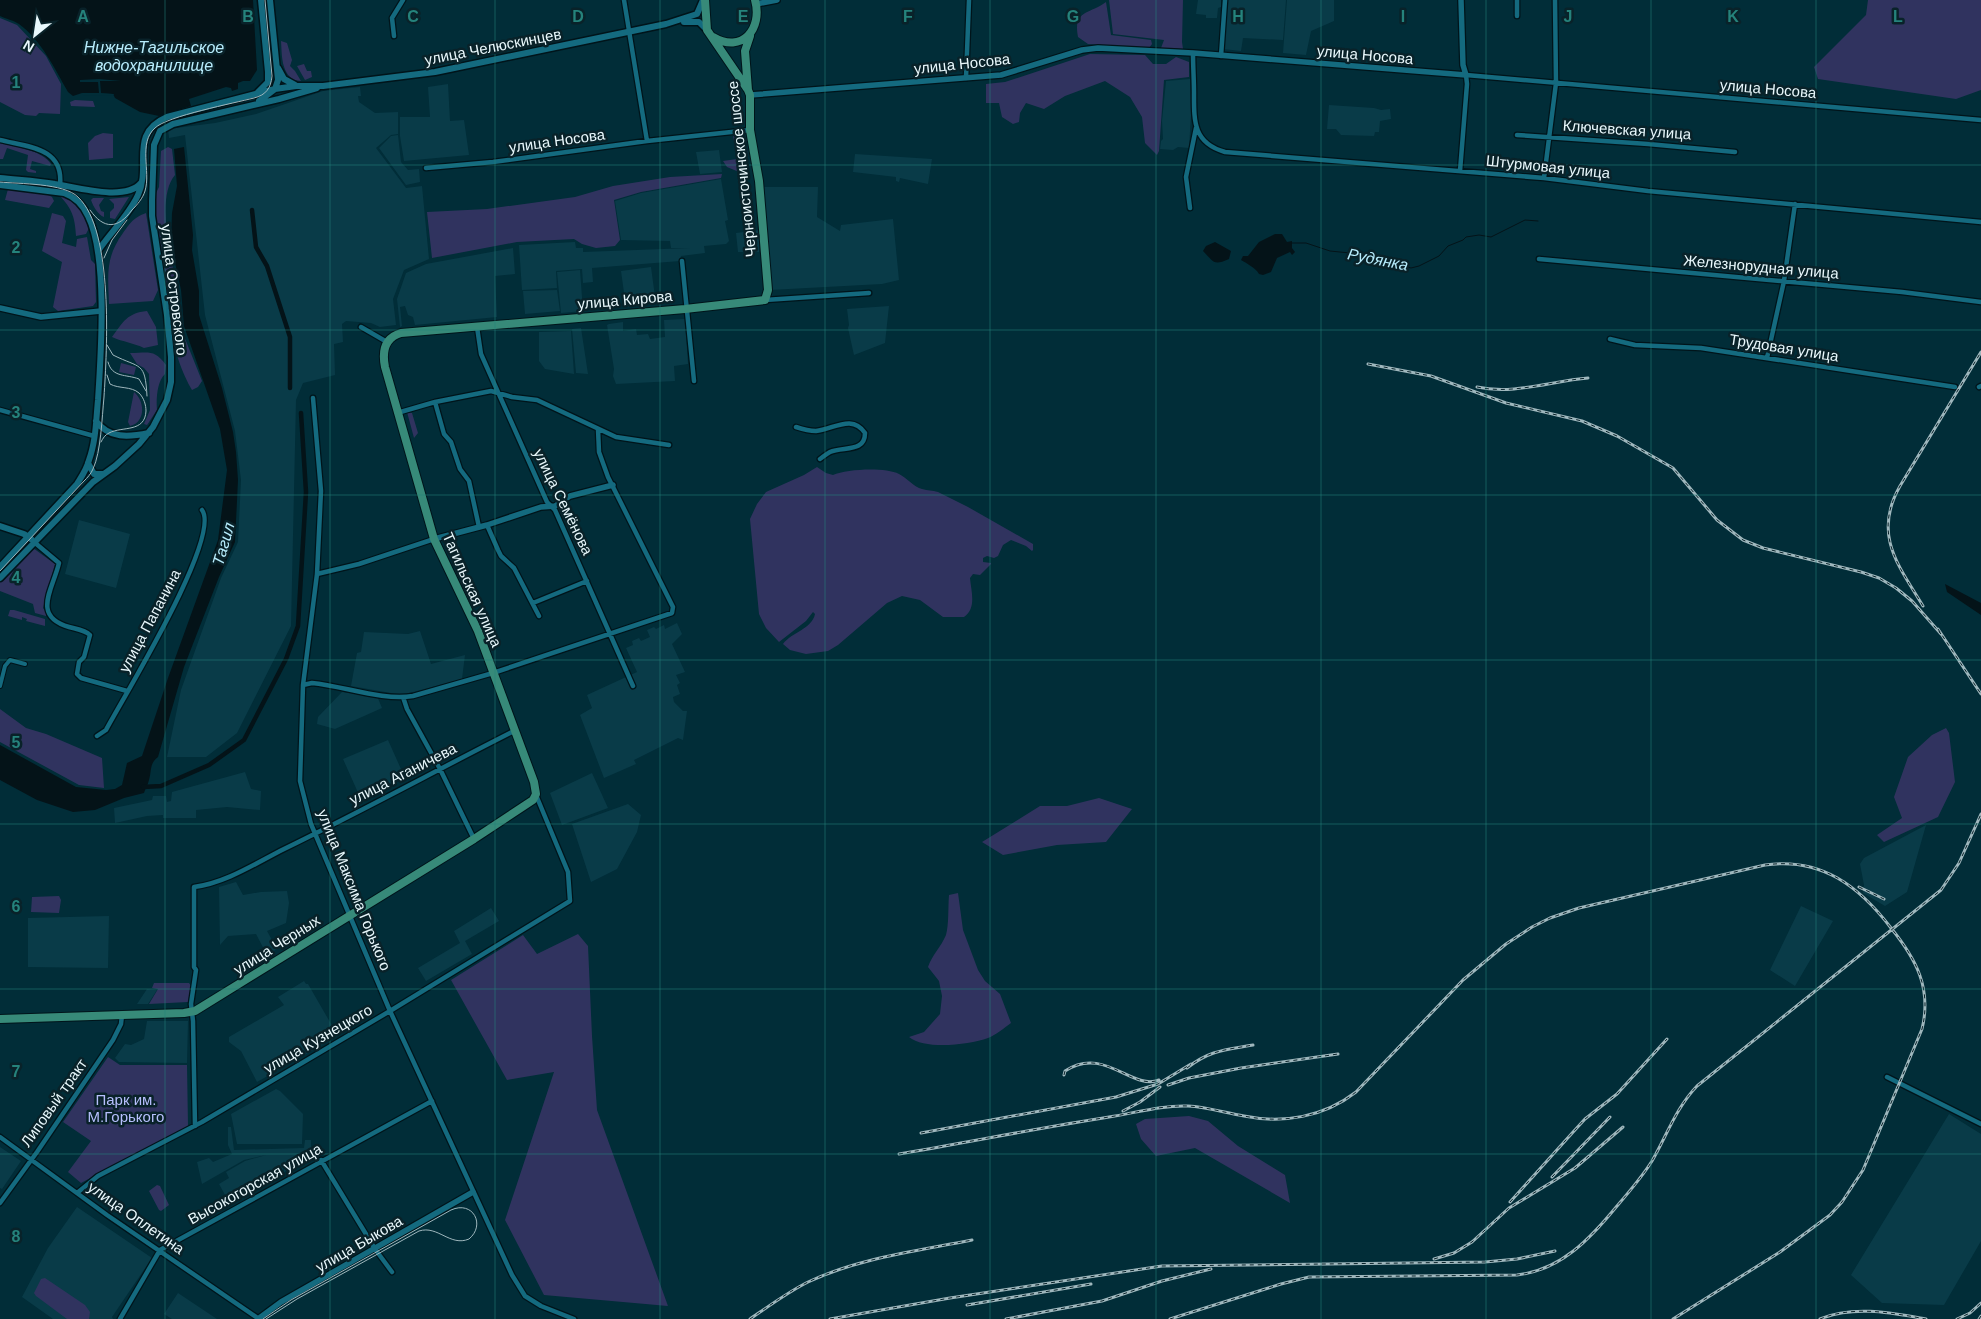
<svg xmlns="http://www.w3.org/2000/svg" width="1981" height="1319" font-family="Helvetica,sans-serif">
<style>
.built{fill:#093b48}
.green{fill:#30335f}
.water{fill:#041318}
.pier{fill:#012d38}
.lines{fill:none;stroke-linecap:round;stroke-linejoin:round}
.stream{stroke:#041318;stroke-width:1}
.canal{stroke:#041318;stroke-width:4.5}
.pedestrian-casing{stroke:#00141a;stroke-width:6}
.minor-casing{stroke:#00141a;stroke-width:7}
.tertiary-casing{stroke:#00141a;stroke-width:8}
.secondary-casing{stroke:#00141a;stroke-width:9}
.primary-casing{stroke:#00141a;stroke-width:10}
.pedestrian{stroke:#146a7f;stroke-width:4}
.minor{stroke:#146a7f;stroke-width:4.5}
.tertiary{stroke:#146a7f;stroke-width:5.5}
.secondary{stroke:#146a7f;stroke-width:6}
.primary{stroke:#378a79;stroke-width:8}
.tram{stroke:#9fb7bd;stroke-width:1}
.rail-casing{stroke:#9fb7bd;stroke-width:3}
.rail{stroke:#092229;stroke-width:1;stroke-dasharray:4;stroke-linecap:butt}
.grid{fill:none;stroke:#25837c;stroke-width:1;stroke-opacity:0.55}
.labels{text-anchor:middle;stroke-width:5;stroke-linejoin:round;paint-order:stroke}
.street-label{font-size:15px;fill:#e9f8fc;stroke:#092229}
.park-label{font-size:15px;fill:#b7bffd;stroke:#092229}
.water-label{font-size:16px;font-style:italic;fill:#b8edfd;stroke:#092229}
.grid-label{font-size:16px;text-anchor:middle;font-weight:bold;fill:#25837c;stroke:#092229;stroke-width:5;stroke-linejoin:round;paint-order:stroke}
</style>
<rect width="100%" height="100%" fill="#012d38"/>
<path class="built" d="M1198 0H1221V7L1218 8 1217 18H1206V15L1196 14Z
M1227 0H1286L1283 40 1243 38 1241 51 1223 49Z
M1287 0H1334V21L1311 31 1306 55 1283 53Z
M1190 79 1191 115 1189 148 1178 147 1173 150 1160 149 1161 141 1163 139 1162 121 1166 81Z
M448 84 450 121 464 120 469 155 404 161 400 136V117H430L428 87Z
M360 87 361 96H358L359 102 375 113 398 112V134L391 135 376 148 406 188 422 186 429 259 404 270 393 299 396 325 380 327 371 323 346 321 342 324 343 342 334 344 335 375 303 383 296 400 291 626 237 733 206 757H167L181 690 221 578 238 542 241 480 235 431 205 315 185 135 169 138 168 129 215 123 256 114 323 91Z
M1329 105 1374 108 1381 110 1390 109 1391 119 1380 121 1379 132H1375L1374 136 1341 135 1336 129H1327Z
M398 135 401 162 408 170 419 169 420 182 406 185 379 148 391 136Z
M719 150 722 172 700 174 696 152Z
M855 154 932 159 928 184 900 178 899 182 896 181V177L853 172Z
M721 179 728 220 725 221 729 241 726 244 704 246 705 253 681 256 680 261 592 268 593 282 583 283 582 269 556 271 557 288 522 290 519 245 575 242 576 248H583V252L690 248H671L670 241 621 240 615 201 641 193Z
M764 187H818L817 217 840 231 841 225 893 219 899 280 882 284 770 290Z
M759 230V252H738L736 233Z
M513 248 515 274 495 276 497 317 415 325 413 317 408 315 405 306 400 307 402 326 400 327 397 299 406 273 426 264Z
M651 267 656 304 626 307 621 271Z
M580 270 583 311 561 313 557 272Z
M557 290 560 311 525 314 523 291Z
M889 306 885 343 854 355 848 328 849 325 847 309Z
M685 319 688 364 674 366 675 381 616 384 613 376 614 369 607 325 609 324 623 322V331L636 329 637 335 648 334 650 339 665 337 664 320Z
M581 328 588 374 576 373 572 329Z
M571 331 574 374 545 369 539 361V332Z
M79 520 130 534 116 588 65 574Z
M677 623 682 634 672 644 685 672 676 675 680 683 677 685 680 694 673 697 674 702 683 711H687L683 740 678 738 634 760 636 764 604 778 580 715 592 708 587 695 637 672 626 648 633 645 632 641 639 638 641 641 650 637 647 630 654 627 656 629 664 625 665 629Z
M420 631 431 664 465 655 462 679 402 695 351 686 357 653 361 652 364 632 408 634Z
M342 692 377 696 382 708 335 729 317 724 318 717Z
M388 740 405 778 360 797 343 759Z
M245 772 251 789 261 791 260 810 227 807 196 810V818H163V815L147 816 115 823 114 808 152 800 153 796H166L167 802 171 801 172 792Z
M592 773 608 808 562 825 550 793Z
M628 804 641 815 637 832 617 869 591 882 572 824Z
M1926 825 1907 892 1885 906 1863 893 1864 885 1860 864 1864 858Z
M236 882 243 895 261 892 287 891 289 903 286 923 267 931 277 949 267 955 256 934 228 936 220 945 219 887Z
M1801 906 1833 921 1795 986 1770 970Z
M491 908 499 921 465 941 472 954 426 981 418 968 460 943 454 931Z
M109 916 108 968 28 967V918Z
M304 981 306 984H308L338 1036 257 1082 241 1051 229 1042V1037L284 1005 278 997Z
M147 989 157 990 148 1004H137Z
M147 1021H188L187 1063 119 1062 115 1058 125 1044 131 1045 144 1039Z
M276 1089 280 1091 303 1114 302 1144H237L231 1114Z
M1949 1114 1981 1134V1241L1944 1305 1882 1303 1851 1275Z
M228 1127H231L234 1150 304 1148 305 1140H311V1158L284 1172V1160L283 1173 229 1202 219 1184 229 1178 226 1172 245 1161 266 1155 244 1160 202 1184 197 1162 209 1158 213 1162 232 1154 228 1145Z
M0 1147 21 1161 2 1189 0 1188Z
M77 1207 152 1258 112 1317 113 1319H53L22 1297 48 1248Z
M178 1293 217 1319H172L164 1314Z"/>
<path class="green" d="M1109 0H1183L1182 42 1183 49 1161 48 1164 40 1113 34Z
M1868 0H1981V90L1956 99 1818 79 1814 67 1866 15Z
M1106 2 1111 35 1151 40 1152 44 1149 48 1088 44 1078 37C1073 10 1088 15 1106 2Z
M0 18 17 25 46 56 61 84 60 114 39 113 36 116 25 115 0 102Z
M281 41 287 43 292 60 290 66 295 71 301 81 294 80C281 72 282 55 281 41Z
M1090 54 1145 55 1153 64H1166L1176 57 1189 62V77L1164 80 1159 151 1157 155 1145 143 1142 117 1130 97 1105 81 1065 96 1044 109 1026 103 1020 113 1019 122 1013 124 1002 117 999 103H986V84L1005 82Z
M304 64 307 71H311L312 77 305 80 297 66Z
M75 100 93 101 95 107 71 106 70 102Z
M103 133 113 134V158L89 160 88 143 95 136Z
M740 135C749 144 749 158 745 169L739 172 727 167 723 161 737 159 733 136Z
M0 143C16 147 42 150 51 164L50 166 32 161 30 169 36 171V173L28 172 26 170 28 155 7 148 3 159H0Z
M168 147 172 149 175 175C155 198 172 263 178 291L176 297H169L165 288 153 213V199L159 187 161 151Z
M722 174 721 178 641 192 614 200 620 240 615 246 596 248 582 244 574 239 517 242 432 258 427 212 487 209 575 197 613 186 670 177Z
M8 189 48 195 52 197 54 201 49 208 5 200Z
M56 192C76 201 81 207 89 228L86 234 76 236C75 215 71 207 56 192Z
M129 197 115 219 110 218V212L114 208V204L109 199Z
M93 198H104L99 205 101 211 104 212V217C98 215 93 206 91 200Z
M52 213 63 216 66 221 62 243 76 247 77 239 87 237 91 260 95 264 96 302 93 306 58 311 53 307 62 262 42 251Z
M146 213 158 290 153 301 109 304C108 275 105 258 123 233 131 222 133 218 146 213Z
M174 307H179L180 326 202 381 198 387 192 390C181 372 164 326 174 307Z
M147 311 156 327 158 345 144 348C134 343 123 342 112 337 123 322 127 313 147 311Z
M130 353C149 353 154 349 166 365L165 374C157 381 156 400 157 410L147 425 144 424 150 410 149 374 144 368 137 364Z
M121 363 136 367 134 375 119 372Z
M134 392C145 401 146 422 130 426L128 422Z
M407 412 412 413 418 433 414 438Z
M817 467 826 473 833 475C847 469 885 467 899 474 907 478 914 487 922 489 928 491 932 490 938 492L968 507 1033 544V550L1032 551 1026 546 1011 540 1003 545 998 556 994 558 987 556 983 558V562L991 563V564L980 575 973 574 970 578C971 591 977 608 964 617H943L920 600 902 596 887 603 838 645 828 651 806 654 790 650 783 644C792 632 812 629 815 614L813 612 806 621 779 642 766 628 759 614 750 519 757 504 766 492 804 475Z
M33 548 55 564 43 608 47 614 46 616 35 613 33 604 0 591V582Z
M10 610H14L45 619V626L26 621 27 619 22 617V620L8 616Z
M0 709 26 728 46 734 102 758 104 788 79 785 0 742Z
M1946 728 1949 733 1955 782 1938 817 1884 842 1877 835 1902 818 1894 797 1908 757 1932 735Z
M1099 798 1132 809 1106 842 1057 845 1003 855 982 842 1040 806H1067Z
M958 893 963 930 978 970 985 981 1000 994 1011 1023C1004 1028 996 1035 988 1038 968 1045 925 1050 909 1037L924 1032 940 1014 942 996 939 981 928 967C932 955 941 947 946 935 949 925 948 906 949 895Z
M59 896 61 900 59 913 31 912 32 897Z
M578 934 588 946 592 1036 597 1110 668 1306 544 1295 505 1220 554 1072 507 1080 451 980 523 935 537 954Z
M154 983H189L191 986 188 1002 149 1004 158 989 152 988Z
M108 1057 120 1065H187L188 1126 81 1183 68 1172 91 1141 63 1122Z
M1189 1116 1208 1121 1238 1146 1285 1175 1290 1203 1195 1148 1156 1156 1141 1139 1136 1124 1145 1119Z
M157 1185 160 1186 169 1205 161 1211 159 1210 149 1191Z
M45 1278 85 1305 90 1312 89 1319H67L36 1296 34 1293 41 1279Z"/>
<path class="water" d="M0 0H253L257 70 250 81H243L238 83V89L232 91 231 88 226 87 189 99 191 106 159 116 140 112 115 98 113 94 82 93 73 96 68 92C55 69 41 40 19 24 13 20 6 19 0 16Z
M184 147 193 235 192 250 199 291V315L222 388 233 432 236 452 238 480 235 542 219 577 184 667 158 757C149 764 152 770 149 780 148 785 145 789 144 793L124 798 95 810 73 812 37 800 0 780V745L76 787 106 790 115 789 122 785 127 763 142 756 168 678 218 540 227 470 220 429 184 326 181 290 171 244 172 213 177 186 174 149Z
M1275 234H1282L1287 242 1292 241V248L1295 252 1292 255 1290 252 1277 258 1271 272 1263 275 1259 274C1256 268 1246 263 1241 260L1243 256H1248L1259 242Z
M1215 242 1231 251 1229 259C1213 266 1214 262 1203 251L1206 246Z
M1945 584 1981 603V615L1947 592Z"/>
<path class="pier" d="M99 79 121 81H100L101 93 114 94 113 96 83 95 82 93H99L98 82H80V80Z"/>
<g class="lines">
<path class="stream" d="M1292 243H1306L1330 251 1350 253 1411 268 1419 266 1439 256 1448 246 1463 240 1466 237 1479 235 1491 237 1525 220 1538 221"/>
<path class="canal" d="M252 210 256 247 267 266 290 337V388
M143 787 161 786 209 765 244 740 286 659 298 626 306 492 301 413"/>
<g class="pedestrian-casing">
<path id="pedestrian" d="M0 686 5 666 10 660 25 664"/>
</g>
<g class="minor-casing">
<path id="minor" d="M624 0 647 141
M1517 0V16
M394 36 392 18 403 0
M1193 53C1193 67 1194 80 1194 93 1194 121 1193 143 1225 152L1544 178 1648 191 1981 222
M1221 56 1225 0
M966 78 969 0
M1517 135 1648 144 1735 152
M0 140C27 147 64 147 60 185
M426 168 493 162 647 141 750 130
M1460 171 1467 84 1466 75 1981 120
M1544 178 1556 83 1555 0
M1190 208 1186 177 1196 128
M1539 259 1902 292 1981 302
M682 261 694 381
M765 300 869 293
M361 327 387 342
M477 327 481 354 547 502 555 510 633 686
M1610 339 1635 345 1701 348 1955 387
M1767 358 1784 281 1795 204
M1979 387 1981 386
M313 398 321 491 317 574 303 685 300 781 311 824 390 1011 512 1275 525 1296 541 1306 574 1319
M435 402 444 434 451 442 460 469 469 481 479 527
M0 410 94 436
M397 413 435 402 491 391 512 397 537 400 616 437 669 445
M796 427C802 429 810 431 816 431 834 429 852 414 865 433 865 453 843 446 830 452 826 454 823 457 820 459
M487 525 498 550 501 556 514 568 539 616
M34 542 59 563C53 589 31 616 69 627 76 629 85 630 90 635L84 657 79 662 77 674 81 678 127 691
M317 574 359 564 434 539
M533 603 587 581
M303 685 312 683C344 686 382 701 413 696L493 673 672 613 673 607 608 477 599 452 598 429
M403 697 407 709 440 769 474 839
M97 736 106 730C123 698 222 537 202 510
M1887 1077 1981 1124
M195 1126 193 1021 191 1004 196 970 194 967V887C226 883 256 863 284 849 362 811 437 770 514 731
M0 1137 107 1215 259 1319
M321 1160 375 1249 392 1272
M77 1193 98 1176 202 1122 390 1011 570 901 568 872 536 795
M0 1203 37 1152 113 1040 121 1024 122 1015
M120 1319 160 1250 432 1101"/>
</g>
<g class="tertiary-casing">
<path id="tertiary" d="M756 4 777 0
M750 95 1001 75 1082 50 1098 48 1193 53 1466 75 1463 65 1461 0
M0 308 41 317 101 311
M434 539 487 525 541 507 555 506 570 496 613 485
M258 1319 281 1302 473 1192"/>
</g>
<g class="secondary-casing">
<path id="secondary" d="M684 22H699L707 30
M278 68 284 79 295 85
M258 92 268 82V72L261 0
M259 101 275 89 278 80 270 0
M0 178C18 180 37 181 55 184 76 187 125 202 141 183
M0 185 64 193C75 197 83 205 88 216 108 256 101 354 98 400 96 420 96 441 89 460 87 469 82 476 77 484L0 567
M98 251C110 233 129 215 138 195 152 165 128 134 167 117L275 89 296 86H323L435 72 666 24 697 14 703 0
M96 421C109 439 129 437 149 433
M88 463 94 474H103
M0 526 24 534 31 539
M0 578 93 482 115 466 139 444 153 427 167 400 171 382V357L167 315 152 216V200L154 145 160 131 173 124 279 99 317 88"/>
</g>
<g class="primary-casing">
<path id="primary" d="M705 0 707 30 748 90
M713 37C742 54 763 29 755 0
M0 1019 184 1013 195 1011 474 839 533 800 536 794 534 782 478 631 434 539 385 367C382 352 384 338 401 333L685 309 765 300 768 290 759 181 750 130V95L748 90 745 51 750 36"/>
</g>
<use href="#pedestrian" class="pedestrian"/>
<use href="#minor" class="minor"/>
<use href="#tertiary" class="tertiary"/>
<use href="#secondary" class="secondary"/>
<use href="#primary" class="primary"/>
<path class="tram" d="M0 182C19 184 64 183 78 197 114 231 107 350 104 397 102 417 101 452 93 469 91 474 87 478 84 481L0 571
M90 210C104 230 118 229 132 210 137 205 143 198 145 191 151 171 138 143 155 128 167 116 235 103 254 98 266 95 271 88 272 76L265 0
M104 258 112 240 127 220
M107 345 113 355C141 369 145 361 147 396
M108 362C112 378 126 374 139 379L146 391
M101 442C103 438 105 435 109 433 122 426 145 433 146 411 146 405 144 398 139 393 131 386 119 389 110 384L107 375
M263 1319 291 1300 451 1210C473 1200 486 1225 469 1239 450 1247 438 1225 419 1231L297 1299 266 1319"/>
<g class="rail-casing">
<path id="rail" d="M1368 364 1431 376 1506 403 1582 421 1617 436 1673 468 1717 520 1743 540 1763 548 1861 572 1879 578 1896 588 1912 601 1941 634
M1477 387C1514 395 1551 381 1588 378
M1923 606C1899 566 1872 535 1900 486L1981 352
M1938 629 1981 694
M1859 887 1884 899
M1187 1068C1210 1050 1225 1050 1253 1045
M1064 1075 1065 1071C1104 1045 1132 1091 1159 1080
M1168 1085 1189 1078 1241 1068 1338 1054
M1123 1111 1140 1102 1160 1087
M921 1133 1116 1097 1158 1084 1191 1064
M899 1154C969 1142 1039 1128 1109 1117 1135 1113 1162 1105 1188 1106 1207 1107 1226 1113 1244 1116 1283 1124 1324 1117 1356 1092L1463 980 1506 944 1532 927 1550 918 1579 908 1765 865C1821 857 1859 886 1891 928 1916 959 1932 988 1922 1029L1863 1170 1842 1202 1830 1215 1780 1252 1673 1319
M1552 1177 1610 1117
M1510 1202 1574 1131 1585 1119 1617 1094 1667 1039
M1434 1259 1454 1253 1472 1242 1509 1208 1575 1168 1623 1127
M967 1305 1091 1284
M750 1319C769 1306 788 1292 808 1282 859 1258 917 1251 972 1240
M830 1319 950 1298 1162 1266 1485 1262 1517 1259 1555 1251
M1006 1319 1102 1301 1162 1281 1211 1269
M1170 1319 1281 1284 1309 1277 1517 1275C1561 1270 1590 1239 1617 1206 1629 1192 1642 1177 1652 1161 1667 1135 1676 1108 1697 1086L1941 890 1959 863 1981 814
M1820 1319C1854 1305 1892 1313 1926 1319
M1957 1319 1970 1313 1981 1303
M1979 1319 1981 1316"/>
</g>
<use href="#rail" class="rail"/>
</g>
<path class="grid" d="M165 0V1319M330 0V1319M495 0V1319M660 0V1319M825 0V1319M990 0V1319M1156 0V1319M1321 0V1319M1486 0V1319M1651 0V1319M1816 0V1319M0 165H1981M0 330H1981M0 495H1981M0 660H1981M0 824H1981M0 989H1981M0 1154H1981"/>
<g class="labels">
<g class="street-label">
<text transform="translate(493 47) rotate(-11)" y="5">улица Челюскинцев</text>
<text transform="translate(1365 55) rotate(5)" y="5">улица Носова</text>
<text transform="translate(962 64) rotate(-6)" y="5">улица Носова</text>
<text transform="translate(1768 89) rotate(5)" y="5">улица Носова</text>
<text transform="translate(1627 130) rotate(4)" y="5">Ключевская улица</text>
<text transform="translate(557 141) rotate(-8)" y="5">улица Носова</text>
<text transform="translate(1548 167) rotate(6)" y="5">Штурмовая улица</text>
<text transform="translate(742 169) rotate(-96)" y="5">Черноисточинское шоссе</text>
<text transform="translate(1761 267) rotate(5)" y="5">Железнорудная улица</text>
<text transform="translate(174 290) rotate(83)" y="5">улица Островского</text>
<text transform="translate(625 300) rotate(-5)" y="5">улица Кирова</text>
<text transform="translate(1784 348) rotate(9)" y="5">Трудовая улица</text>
<text transform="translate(563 502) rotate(64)" y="5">улица Семёнова</text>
<text transform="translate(472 590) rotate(66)" y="5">Тагильская улица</text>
<text transform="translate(150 621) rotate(-62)" y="5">улица Папанина</text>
<text transform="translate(403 774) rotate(-27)" y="5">улица Аганичева</text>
<text transform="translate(354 890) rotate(68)" y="5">улица Максима Горького</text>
<text transform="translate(277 945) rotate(-32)" y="5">улица Черных</text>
<text transform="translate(318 1039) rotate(-30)" y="5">улица Кузнецкого</text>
<text transform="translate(54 1103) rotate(-55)" y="5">Липовый тракт</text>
<text transform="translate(255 1184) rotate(-29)" y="5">Высокогорская улица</text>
<text transform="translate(136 1218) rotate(35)" y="5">улица Оплетина</text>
<text transform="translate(359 1244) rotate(-30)" y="5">улица Быкова</text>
</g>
<g class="park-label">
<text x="126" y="1105">Парк им.<tspan x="126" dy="17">М.Горького</tspan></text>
</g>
<g class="water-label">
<text x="154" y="53">Нижне-Тагильское<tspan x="154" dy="18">водохранилище</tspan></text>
<text transform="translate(1378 259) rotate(11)" y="6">Рудянка</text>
<text transform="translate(223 544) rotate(-74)" y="6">Тагил</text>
</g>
</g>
<g class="grid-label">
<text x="83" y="22">A</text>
<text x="248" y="22">B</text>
<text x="413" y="22">C</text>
<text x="578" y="22">D</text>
<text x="743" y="22">E</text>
<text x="908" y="22">F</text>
<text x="1073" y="22">G</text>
<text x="1238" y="22">H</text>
<text x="1403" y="22">I</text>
<text x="1568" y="22">J</text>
<text x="1733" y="22">K</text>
<text x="1898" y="22">L</text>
<text x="16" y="88">1</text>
<text x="16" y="253">2</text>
<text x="16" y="418">3</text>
<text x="16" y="583">4</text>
<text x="16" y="748">5</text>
<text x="16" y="912">6</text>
<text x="16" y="1077">7</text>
<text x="16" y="1242">8</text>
</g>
<g transform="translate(35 35) rotate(210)" stroke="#092229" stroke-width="4" paint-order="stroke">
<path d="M0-4L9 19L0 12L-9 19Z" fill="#e9f8fc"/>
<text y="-8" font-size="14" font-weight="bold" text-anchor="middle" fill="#e9f8fc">N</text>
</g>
</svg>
